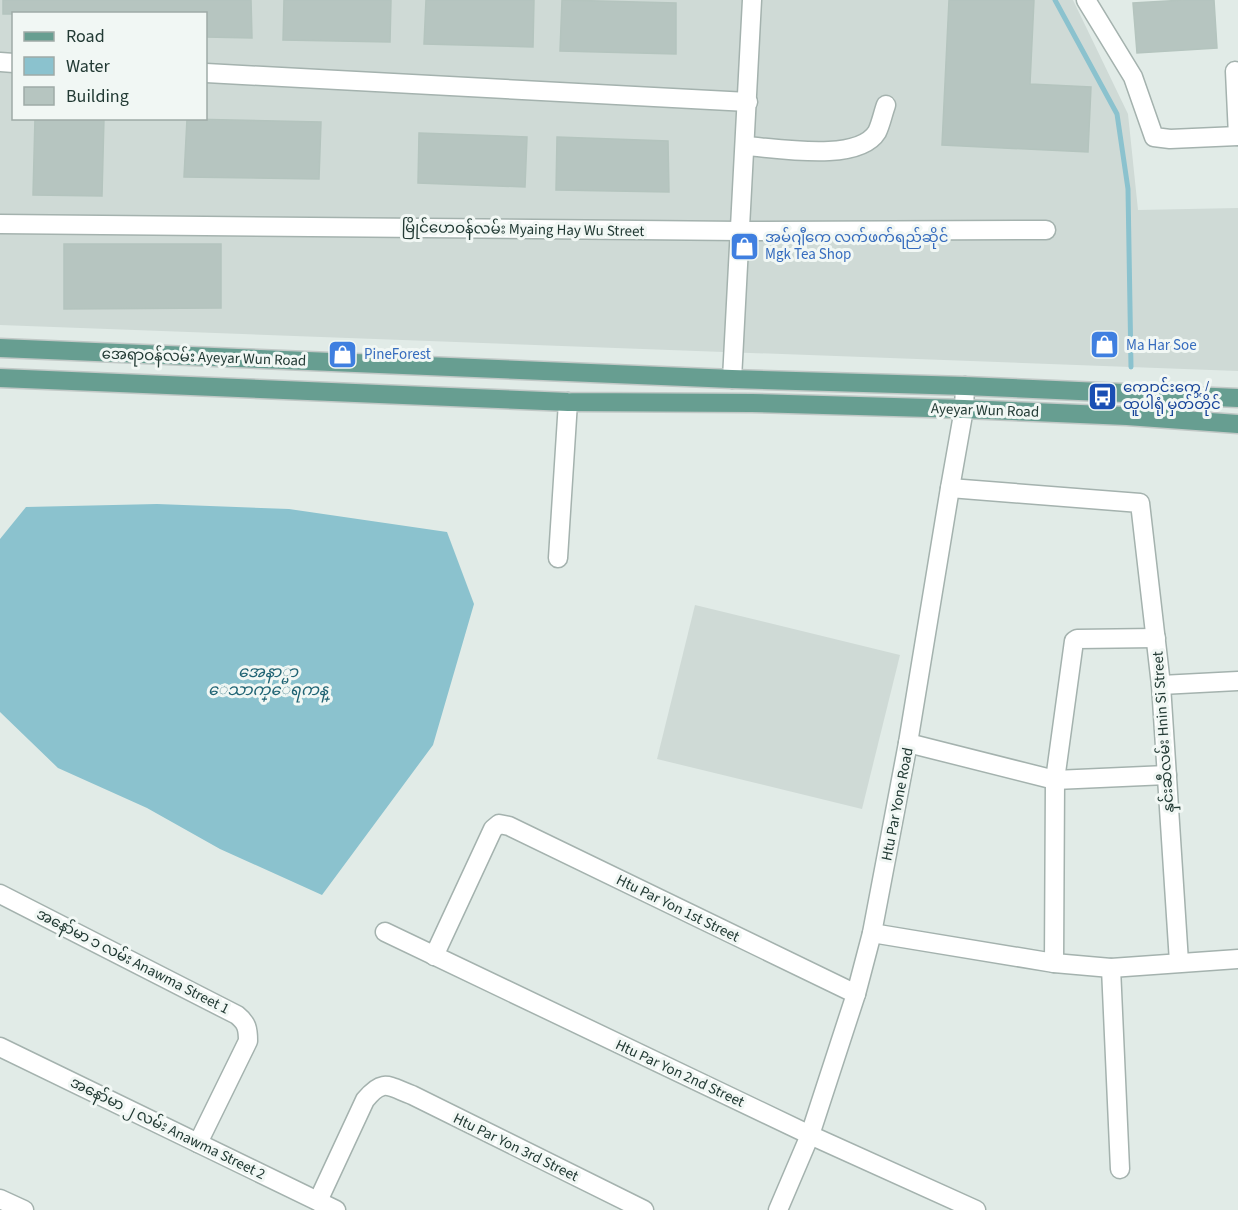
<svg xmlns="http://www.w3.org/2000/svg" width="1238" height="1210" font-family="'Source Sans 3','Noto Sans Myanmar',sans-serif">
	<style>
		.built { fill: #cfdad6; fill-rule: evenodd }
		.water { fill: #8bc2ce }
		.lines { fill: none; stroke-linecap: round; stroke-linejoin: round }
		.stream { stroke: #8bc2ce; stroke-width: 5 }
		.building { fill: #b6c5c0; stroke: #b4c4be; stroke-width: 1.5 }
		.minor-casing { stroke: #a4b2ae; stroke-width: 21 }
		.major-casing { stroke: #c1c8c6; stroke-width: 21 }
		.minor { stroke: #fff; stroke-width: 18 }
		.major { stroke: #679e91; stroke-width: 18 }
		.labels { text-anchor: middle; stroke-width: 6; stroke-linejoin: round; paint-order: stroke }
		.street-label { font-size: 15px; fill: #223a34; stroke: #f1f7f4 }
		.shop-label { font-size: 15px; fill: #366cbe; stroke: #f1f7f4; text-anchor: start }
		.transit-label { font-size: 15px; fill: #164399; stroke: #f1f7f4; text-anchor: start }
		.water-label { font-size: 16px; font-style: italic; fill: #1f6373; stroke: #f1f7f4 }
	</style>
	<rect width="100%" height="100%" fill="#e1ebe7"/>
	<!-- built -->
	<g class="built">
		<path d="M 0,0 L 1073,0 L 1128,114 L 1138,210 L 1238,208 L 1238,371 L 0,325 ZM 14,14 L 206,14 L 206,118 L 14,118 Z"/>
		<path d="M 695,605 L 900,655 L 862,809 L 657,759 Z"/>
	</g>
	<!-- water -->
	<path class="water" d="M 157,504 L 289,509 L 447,532 L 474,604 L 433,745 L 322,895 L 220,849 L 147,808 L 58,768 L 0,712 L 0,539 L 26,507 Z"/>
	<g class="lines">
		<!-- stream -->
		<path class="stream" d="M 1055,0 L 1117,114 L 1128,189 L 1131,367"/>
	</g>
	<!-- building -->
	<g class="building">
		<path d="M 3,0 L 251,0 L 252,38 L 206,37 L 206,14 L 3,14 Z"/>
		<path d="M 284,0 L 391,0 L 390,42 L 283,40 Z"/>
		<path d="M 426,0 L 534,0 L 533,47 L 424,44 Z"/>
		<path d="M 562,0 L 676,3 L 676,54 L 560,51 Z"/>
		<path d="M 949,0 L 1034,0 L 1030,84 L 1091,87 L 1088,152 L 942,145 Z"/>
		<path d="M 1184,0 L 1214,0 L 1217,48 L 1137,53 L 1133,3 Z"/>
		<path d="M 35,118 L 104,118 L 102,196 L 33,195 Z"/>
		<path d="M 187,119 L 321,122 L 319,179 L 184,177 Z"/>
		<path d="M 419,133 L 527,137 L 525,187 L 418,183 Z"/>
		<path d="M 557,137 L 668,141 L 669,192 L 556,190 Z"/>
		<path d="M 64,244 L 221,244 L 221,308 L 64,309 Z"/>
	</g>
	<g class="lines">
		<defs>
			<g id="minor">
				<path d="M 1086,0 L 1133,77 L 1154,137 L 1170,139 L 1238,136"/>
				<path d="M 0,62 L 14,63"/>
				<path d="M 1235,71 L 1238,136"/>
				<path d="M 206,73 L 748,102"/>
				<path d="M 745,146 C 777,148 858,163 877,132 C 881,124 883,113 886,105"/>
				<path d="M 0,224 L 741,231 L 1046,230"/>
				<path d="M 732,379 L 752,0"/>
				<path d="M 950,488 L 1140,503 L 1161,685 L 1179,962"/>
				<path d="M 558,558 L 568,402"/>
				<path d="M 1161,685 L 1238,681"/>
				<path d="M 908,743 L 1055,780 L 1167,775"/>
				<path d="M 0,894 L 237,1015 C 247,1023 248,1029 248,1041 L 198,1143"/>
				<path d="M 385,932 L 810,1135 L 976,1210"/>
				<path d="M 872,933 L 1054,963 L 1111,968 L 1238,959"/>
				<path d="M 434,956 L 493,829 L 499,824 L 509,826 L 856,994"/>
				<path d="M 1054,963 L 1055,780 L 1074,641 L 1077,639 L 1156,638"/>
				<path d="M 1111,968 L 1120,1169"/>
				<path d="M 0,1047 L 336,1210"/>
				<path d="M 0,1199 L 24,1210"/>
				<path d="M 318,1201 L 365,1100 C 383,1078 388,1086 412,1095 L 644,1210"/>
				<path d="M 778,1210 L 810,1135 L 856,994 L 872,933 L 908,743 L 950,488 L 964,409 L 965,386"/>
			</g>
			<g id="major">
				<path d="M 0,348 L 732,379 L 965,386 L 1238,398"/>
				<path d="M 0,378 L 568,402 L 752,403 L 964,409 L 1127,416 L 1238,424"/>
			</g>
		</defs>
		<!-- minor casing -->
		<use href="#minor" class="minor-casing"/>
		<!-- major casing -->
		<use href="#major" class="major-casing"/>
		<!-- minor -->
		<use href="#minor" class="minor"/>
		<!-- major -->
		<use href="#major" class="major"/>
	</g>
	<!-- icons -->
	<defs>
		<symbol id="shop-square" viewBox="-11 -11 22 22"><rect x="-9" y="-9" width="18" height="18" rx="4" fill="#3f7fe0" stroke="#f1f7f4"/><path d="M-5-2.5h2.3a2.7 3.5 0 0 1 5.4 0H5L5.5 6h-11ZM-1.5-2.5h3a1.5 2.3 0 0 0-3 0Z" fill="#fff"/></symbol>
		<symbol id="bus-square" viewBox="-11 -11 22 22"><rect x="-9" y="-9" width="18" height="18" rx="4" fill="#1a4fb4" stroke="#f1f7f4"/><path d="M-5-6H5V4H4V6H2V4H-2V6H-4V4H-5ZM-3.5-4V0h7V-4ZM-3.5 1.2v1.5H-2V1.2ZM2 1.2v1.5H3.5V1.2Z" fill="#fff"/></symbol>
	</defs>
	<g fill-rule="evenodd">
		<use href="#shop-square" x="728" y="230" width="33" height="33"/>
		<use href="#shop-square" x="1088" y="328" width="33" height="33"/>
		<use href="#shop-square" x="326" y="338" width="33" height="33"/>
		<use href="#bus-square" x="1086" y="380" width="33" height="33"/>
	</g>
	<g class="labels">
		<!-- street labels -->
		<g class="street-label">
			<text transform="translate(523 229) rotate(1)" y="5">မြိုင်ဟေဝန်လမ်း Myaing Hay Wu Street</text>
			<text transform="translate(204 357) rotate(2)" y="5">အေရာဝန်လမ်း Ayeyar Wun Road</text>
			<text transform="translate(985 410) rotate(2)" y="5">Ayeyar Wun Road</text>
			<text transform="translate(1163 732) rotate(-94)" y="5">နှင်းဆီလမ်း Hnin Si Street</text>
			<text transform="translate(897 804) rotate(-79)" y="5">Htu Par Yone Road</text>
			<text transform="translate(678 908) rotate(26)" y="5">Htu Par Yon 1st Street</text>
			<text transform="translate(133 961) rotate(27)" y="5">အနော်မာ ၁ လမ်း Anawma Street 1</text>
			<text transform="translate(680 1073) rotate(25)" y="5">Htu Par Yon 2nd Street</text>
			<text transform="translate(168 1128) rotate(26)" y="5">အနော်မာ ၂ လမ်း Anawma Street 2</text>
			<text transform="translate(516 1147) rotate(26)" y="5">Htu Par Yon 3rd Street</text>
		</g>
		<!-- shop labels -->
		<g class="shop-label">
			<text x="765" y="242">အမ်ဂျီကေ လက်ဖက်ရည်ဆိုင်<tspan x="765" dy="17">Mgk Tea Shop</tspan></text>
			<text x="1126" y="350">Ma Har Soe</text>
			<text x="364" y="359">PineForest</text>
		</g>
		<!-- transit labels -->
		<g class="transit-label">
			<text x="1123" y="392">ကျောင်းကွေ့ /<tspan x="1123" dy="17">ထူပါရုံ မှတ်တိုင်</tspan></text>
		</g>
		<!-- water labels -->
		<g class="water-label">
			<text x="268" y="677">အေနာ္မာ<tspan x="268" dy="18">ေသာက္ေရကန္</tspan></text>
		</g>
	</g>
	<!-- legend -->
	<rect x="12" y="12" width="195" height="108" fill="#f1f7f4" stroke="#9eaba7" stroke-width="1.5"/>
	<rect x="24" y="32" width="30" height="9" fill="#679e91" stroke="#9eaba7" stroke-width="1.5"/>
	<text x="66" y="42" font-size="18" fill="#223a34">Road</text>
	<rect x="24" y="57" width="30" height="18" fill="#8bc2ce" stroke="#9eaba7" stroke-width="1.5"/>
	<text x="66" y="72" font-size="18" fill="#223a34">Water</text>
	<rect x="24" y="87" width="30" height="18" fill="#b6c5c0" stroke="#9eaba7" stroke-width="1.5"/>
	<text x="66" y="102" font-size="18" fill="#223a34">Building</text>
</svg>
